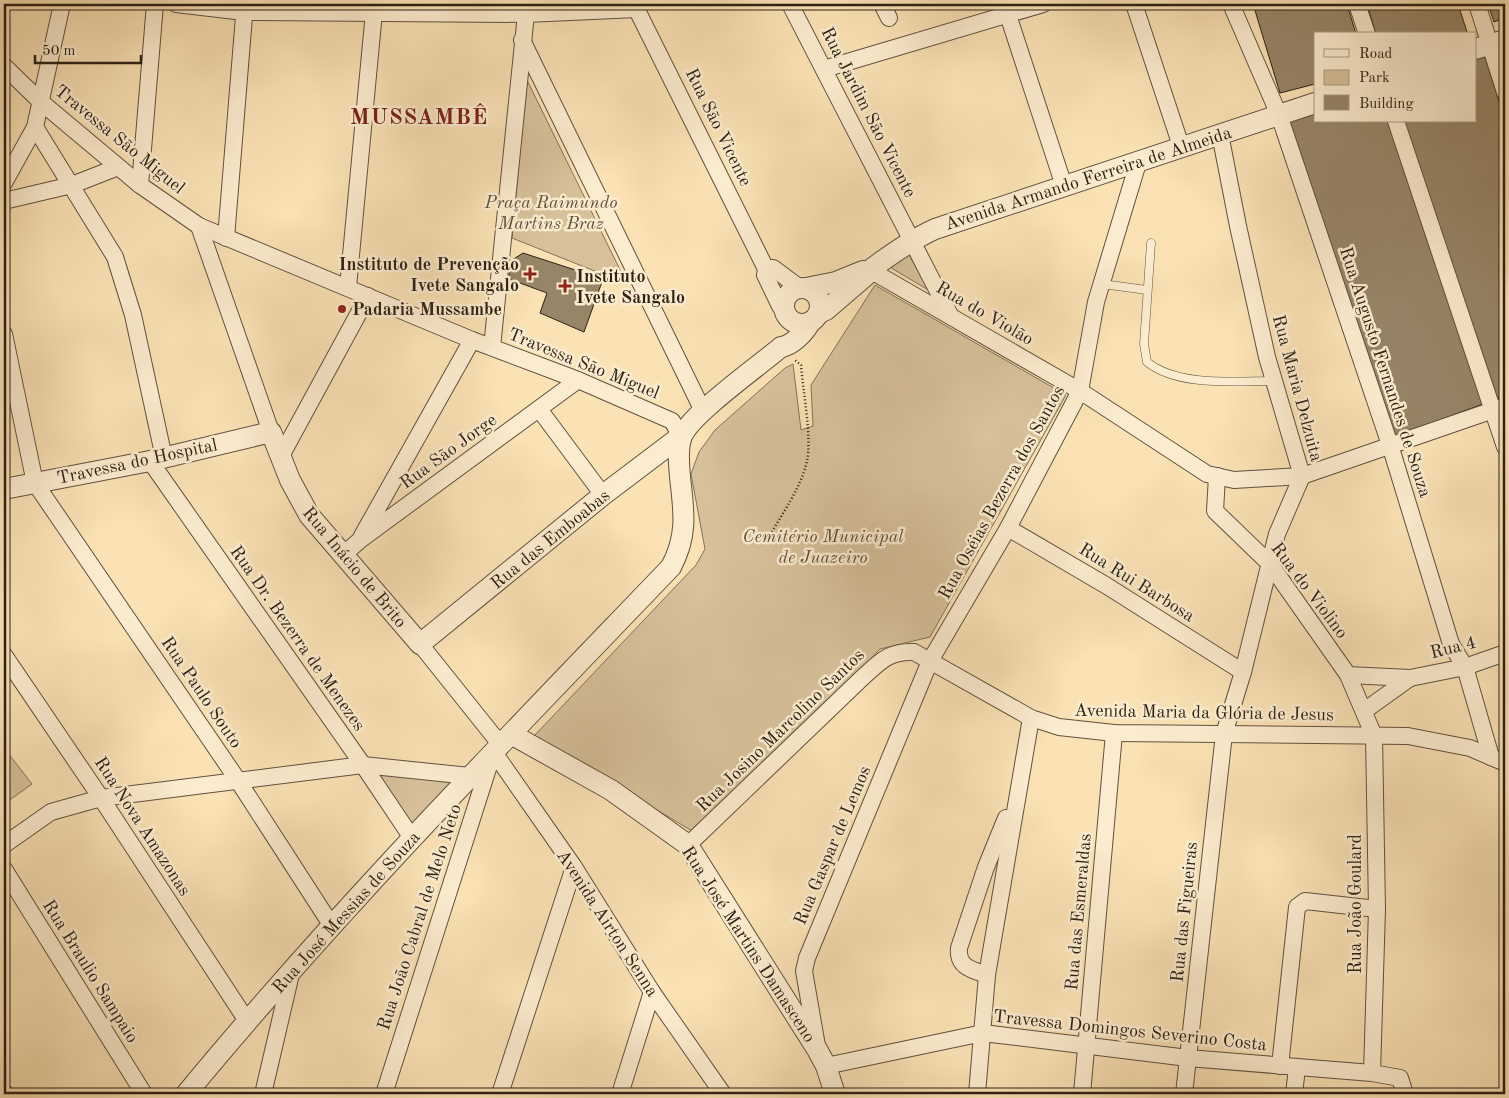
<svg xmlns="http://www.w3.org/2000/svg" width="1509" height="1098" font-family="'Old Standard TT',serif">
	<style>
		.green { fill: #d7c19a; stroke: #827158 }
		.building { fill: #978568; stroke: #2c2115 }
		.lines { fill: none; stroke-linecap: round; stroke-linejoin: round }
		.service-casing { stroke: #60513d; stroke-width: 9 }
		.minor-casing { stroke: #60513d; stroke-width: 18 }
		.tertiary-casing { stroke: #60513d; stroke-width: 22 }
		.path { stroke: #2c2115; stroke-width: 2.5; stroke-dasharray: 1 2.5; stroke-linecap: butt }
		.service { stroke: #fceccf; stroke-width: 8 }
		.minor { stroke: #fceccf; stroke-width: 16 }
		.tertiary { stroke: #fceccf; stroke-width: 20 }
		.poi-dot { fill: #8f2418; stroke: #fceccf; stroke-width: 2 }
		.labels { text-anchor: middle; stroke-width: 5; stroke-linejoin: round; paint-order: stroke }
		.street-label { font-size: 18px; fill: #2c2115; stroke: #fceccf }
		.park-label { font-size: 18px; font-style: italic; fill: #5f513d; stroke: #fceccf }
		.poi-label { font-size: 18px; font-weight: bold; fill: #2c2115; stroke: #fceccf; text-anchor: start }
		.district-label { font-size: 22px; font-weight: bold; letter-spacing: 1px; fill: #7a1f14; stroke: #fceccf }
	</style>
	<rect width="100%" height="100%" fill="#fae2b5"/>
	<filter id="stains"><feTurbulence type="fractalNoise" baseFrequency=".004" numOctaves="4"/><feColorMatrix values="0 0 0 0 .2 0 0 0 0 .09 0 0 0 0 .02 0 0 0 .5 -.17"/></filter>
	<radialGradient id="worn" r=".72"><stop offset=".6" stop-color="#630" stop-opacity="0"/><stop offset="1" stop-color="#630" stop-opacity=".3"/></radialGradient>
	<!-- green -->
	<g class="green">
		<path d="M 526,78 L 627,284 L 512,238 Z"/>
		<path d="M 906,250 L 930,291 L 888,266 Z"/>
		<path d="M 875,285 L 1066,395 L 930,637 L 880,649 L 702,837 L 534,736 L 696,565 L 705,549 L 691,474 L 699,452 L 715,430 L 785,368 L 793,364 L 801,430 L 813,426 L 811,385 Z"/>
		<path d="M 4,748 L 32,784 L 4,804 Z"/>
		<path d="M 363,765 L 470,776 L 412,838 Z"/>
	</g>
	<!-- building -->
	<g class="building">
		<path d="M 1253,4 L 1347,4 L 1356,34 L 1315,34 L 1315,84 L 1280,93 Z"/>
		<path d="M 1367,4 L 1458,4 L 1467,32 L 1461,34 L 1376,34 Z"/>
		<path d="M 1488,4 L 1505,4 L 1505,18 L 1494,22 Z"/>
		<path d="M 1484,54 L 1505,120 L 1505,396 L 1493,400 L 1397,121 L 1475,121 L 1475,57 Z"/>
		<path d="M 1315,112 L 1315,121 L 1388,121 L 1483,404 L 1394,437 L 1289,121 Z"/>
		<path d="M 523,253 L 603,279 L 584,332 L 540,313 L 547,293 L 509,279 L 509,262 Z"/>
	</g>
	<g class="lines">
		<defs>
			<g id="service">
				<path d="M 1151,243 L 1144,344 L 1147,362 C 1178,387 1236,381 1274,381"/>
				<path d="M 1102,284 L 1147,290"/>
			</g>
			<g id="minor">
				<path d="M 176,4 L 244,12 L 526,14 L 637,9"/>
				<path d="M 634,4 L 766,269 L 765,275 L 780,306 L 785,311"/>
				<path d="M 790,4 L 950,315"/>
				<path d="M 882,4 L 889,18"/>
				<path d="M 1134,4 L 1181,146"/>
				<path d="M 1231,4 L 1279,115 L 1390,445 L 1451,644 L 1465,667 L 1491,757"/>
				<path d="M 1357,4 L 1367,34"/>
				<path d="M 1477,4 L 1505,92"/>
				<path d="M 1008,15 L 1064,186"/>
				<path d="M 522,40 L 703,411"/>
				<path d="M 4,66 L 41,102 L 140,185 L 199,226 L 472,340 L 578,380 L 672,421 L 681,436"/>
				<path d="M 824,69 L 1043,4"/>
				<path d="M 1396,121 L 1505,447"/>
				<path d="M 35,127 L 115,257 L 133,315 L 164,458"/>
				<path d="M 4,183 L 35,127 L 62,4"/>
				<path d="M 140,185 L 155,4"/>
				<path d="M 4,201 L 72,185 L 118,167"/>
				<path d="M 199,226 L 271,432"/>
				<path d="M 226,238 L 245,4"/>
				<path d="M 766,269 L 773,268 L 800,288"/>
				<path d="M 870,270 L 1080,391 L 1207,474 L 1234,480 L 1302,476 L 1505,406"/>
				<path d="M 348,287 L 374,12"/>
				<path d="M 4,334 L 35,483 L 237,779 L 332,926"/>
				<path d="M 492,347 L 526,14"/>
				<path d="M 539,409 L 603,495"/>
				<path d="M 280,458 L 368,296"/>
				<path d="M 150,461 L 363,765 L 412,838"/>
				<path d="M 1217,476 L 1215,511 L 1270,564 L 1348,675 L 1374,736 L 1377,909 L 1372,1073"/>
				<path d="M 1008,528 L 1107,586 L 1243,672"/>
				<path d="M 362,536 L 472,340"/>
				<path d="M 342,556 L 360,540 L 578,380"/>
				<path d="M 420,644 L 500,744"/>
				<path d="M 4,655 L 101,798 L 247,1021"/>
				<path d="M 1348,675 L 1410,678 L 1465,667 L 1505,653"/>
				<path d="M 1364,711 L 1410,678"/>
				<path d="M 493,751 L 574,867 L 652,992 L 723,1094"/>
				<path d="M 4,845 L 51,812 L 101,798 L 363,765 L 470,776"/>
				<path d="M 688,845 L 862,678 C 880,662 888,651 914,652 L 1031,718 L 1059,727 L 1114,733 L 1408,736 L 1470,748 L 1505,763"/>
				<path d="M 4,869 L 144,1094"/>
				<path d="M 987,975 C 972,970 957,967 959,948 L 986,867 L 1006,818"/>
				<path d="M 817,1046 L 804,971 L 807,958 L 930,661 L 1008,528 L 1080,391 L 1096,302 L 1138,163"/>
				<path d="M 826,1066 L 983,1033 L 1188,1058 L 1372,1073 L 1400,1078 L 1405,1094"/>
				<path d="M 1280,1066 L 1297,907 L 1305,901 L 1377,909"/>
				<path d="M 4,1092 L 5,1094"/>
				<path d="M 263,1094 L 291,974"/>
				<path d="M 384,1094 L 493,753"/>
				<path d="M 500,1094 L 574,867"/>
				<path d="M 620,1094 L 652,992"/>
				<path d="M 977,1094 L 987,975 L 1031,718"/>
				<path d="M 1082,1094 L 1114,733"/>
				<path d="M 1184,1094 L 1224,734 L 1243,672 L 1277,534 L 1302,476 L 1267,357 L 1238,226 L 1220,134"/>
				<path d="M 1294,1094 L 1297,1068"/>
			</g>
			<g id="tertiary">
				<path d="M 1475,49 L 1505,40"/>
				<path d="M 806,288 L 836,282 L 863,271"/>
				<circle cx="802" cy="306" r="18"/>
				<path d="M 819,313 L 826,310 L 869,273 L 870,270 C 891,254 911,240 935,229 L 1315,103"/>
				<path d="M 4,489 L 150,461 L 271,432 L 290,480 L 309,515 L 420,644 L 603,495 L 681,436"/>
				<path d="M 511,734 L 611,790 L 688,845 L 818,1051 L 826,1066 L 835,1094"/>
				<path d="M 186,1094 C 338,910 506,739 671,567 C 688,535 684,512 680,477 C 679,464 677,448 682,436 C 691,414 760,365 781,347 C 792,346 806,331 810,322"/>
			</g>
		</defs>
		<!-- service casing -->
		<use href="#service" class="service-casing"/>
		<!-- minor casing -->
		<use href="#minor" class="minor-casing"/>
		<!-- tertiary casing -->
		<use href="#tertiary" class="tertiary-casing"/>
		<!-- path -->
		<path class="path" d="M 767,541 C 780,516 801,489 807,461 C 812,437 803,392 801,365 L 795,360"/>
		<!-- service -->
		<use href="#service" class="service"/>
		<!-- minor -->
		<use href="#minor" class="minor"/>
		<!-- tertiary -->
		<use href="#tertiary" class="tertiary"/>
	</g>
	<!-- markers -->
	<g class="poi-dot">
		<path d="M527.5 266.5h5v5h5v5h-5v5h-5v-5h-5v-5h5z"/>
		<path d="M562.5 278.5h5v5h5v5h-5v5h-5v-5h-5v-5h5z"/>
		<circle cx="342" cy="309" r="5"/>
	</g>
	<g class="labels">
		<!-- street labels -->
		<g class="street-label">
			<text transform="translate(869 112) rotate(63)" y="6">Rua Jardim São Vicente</text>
			<text transform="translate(719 127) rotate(64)" y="6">Rua São Vicente</text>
			<text transform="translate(120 139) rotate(39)" y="6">Travessa São Miguel</text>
			<text transform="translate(1088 178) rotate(-18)" y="6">Avenida Armando Ferreira de Almeida</text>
			<text transform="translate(985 313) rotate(30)" y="6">Rua do Violão</text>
			<text transform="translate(584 363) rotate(22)" y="6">Travessa São Miguel</text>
			<text transform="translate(1386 372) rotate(72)" y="6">Rua Augusto Fernandes de Souza</text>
			<text transform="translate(1298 388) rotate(75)" y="6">Rua Maria Delzuita</text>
			<text transform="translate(448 451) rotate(-36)" y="6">Rua São Jorge</text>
			<text transform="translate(137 461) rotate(-12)" y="6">Travessa do Hospital</text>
			<text transform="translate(1001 492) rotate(-61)" y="6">Rua Oséias Bezerra dos Santos</text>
			<text transform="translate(550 539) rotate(-39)" y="6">Rua das Emboabas</text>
			<text transform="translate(355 567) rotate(50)" y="6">Rua Inácio de Brito</text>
			<text transform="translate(1137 582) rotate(32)" y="6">Rua Rui Barbosa</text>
			<text transform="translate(1310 590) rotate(53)" y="6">Rua do Violino</text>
			<text transform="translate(298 638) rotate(55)" y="6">Rua Dr. Bezerra de Menezes</text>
			<text transform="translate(1453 647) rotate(-14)" y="6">Rua 4</text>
			<text transform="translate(202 692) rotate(56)" y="6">Rua Paulo Souto</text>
			<text transform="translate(1204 712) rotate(1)" y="6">Avenida Maria da Glória de Jesus</text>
			<text transform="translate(780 730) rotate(-44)" y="6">Rua Josino Marcolino Santos</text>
			<text transform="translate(143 826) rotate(57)" y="6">Rua Nova Amazonas</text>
			<text transform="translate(832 845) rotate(-67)" y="6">Rua Gaspar de Lemos</text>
			<text transform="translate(1355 904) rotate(-90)" y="6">Rua João Goulard</text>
			<text transform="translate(346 912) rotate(-48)" y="6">Rua José Messias de Souza</text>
			<text transform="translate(1078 912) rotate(-85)" y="6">Rua das Esmeraldas</text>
			<text transform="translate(1184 912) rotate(-84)" y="6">Rua das Figueiras</text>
			<text transform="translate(419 917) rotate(-72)" y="6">Rua João Cabral de Melo Neto</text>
			<text transform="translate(608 923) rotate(57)" y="6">Avenida Airton Senna</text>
			<text transform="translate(749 944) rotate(57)" y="6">Rua José Martins Damasceno</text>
			<text transform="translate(91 971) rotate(58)" y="6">Rua Braulio Sampaio</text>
			<text transform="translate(1130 1030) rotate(6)" y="6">Travessa Domingos Severino Costa</text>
		</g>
		<!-- park labels -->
		<g class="park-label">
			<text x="551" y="208">Praça Raimundo<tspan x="551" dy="21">Martins Braz</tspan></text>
			<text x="823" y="542">Cemitério Municipal<tspan x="823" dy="21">de Juazeiro</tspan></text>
		</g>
		<!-- poi labels -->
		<g class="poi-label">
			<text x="519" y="270" text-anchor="end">Instituto de Prevenção<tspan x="519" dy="21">Ivete Sangalo</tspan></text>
			<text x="576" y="282">Instituto<tspan x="576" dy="21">Ivete Sangalo</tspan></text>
			<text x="352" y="315">Padaria Mussambe</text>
		</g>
		<!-- district labels -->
		<g class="district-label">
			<text x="419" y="124">MUSSAMBÊ</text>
		</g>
	</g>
	<!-- margin -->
	<rect width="1509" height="1098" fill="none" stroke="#fae2b5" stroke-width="20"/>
	<rect x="5" y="5" width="1499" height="1088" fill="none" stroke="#2c2115" stroke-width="2.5"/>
	<rect x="10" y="10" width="1489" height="1078" fill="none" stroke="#2c2115"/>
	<!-- legend -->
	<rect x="1314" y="32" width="162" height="90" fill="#fceccf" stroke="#a99b85"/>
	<rect x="1324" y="49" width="25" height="8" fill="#fceccf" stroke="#a99b85"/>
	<text x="1359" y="58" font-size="15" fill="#2c2115">Road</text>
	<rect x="1324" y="70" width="25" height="15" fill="#d7c19a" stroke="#a99b85"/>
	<text x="1359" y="82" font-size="15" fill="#2c2115">Park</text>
	<rect x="1324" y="95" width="25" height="15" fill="#978568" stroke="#a99b85"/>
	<text x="1359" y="108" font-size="15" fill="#2c2115">Building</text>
	<!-- scale -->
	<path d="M35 55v8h106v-8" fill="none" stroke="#2c2115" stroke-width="2.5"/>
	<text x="42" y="55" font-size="15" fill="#2c2115" stroke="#fceccf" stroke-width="4" paint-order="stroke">50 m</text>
	<rect width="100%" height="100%" filter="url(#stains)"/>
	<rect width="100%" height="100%" fill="url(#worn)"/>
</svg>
